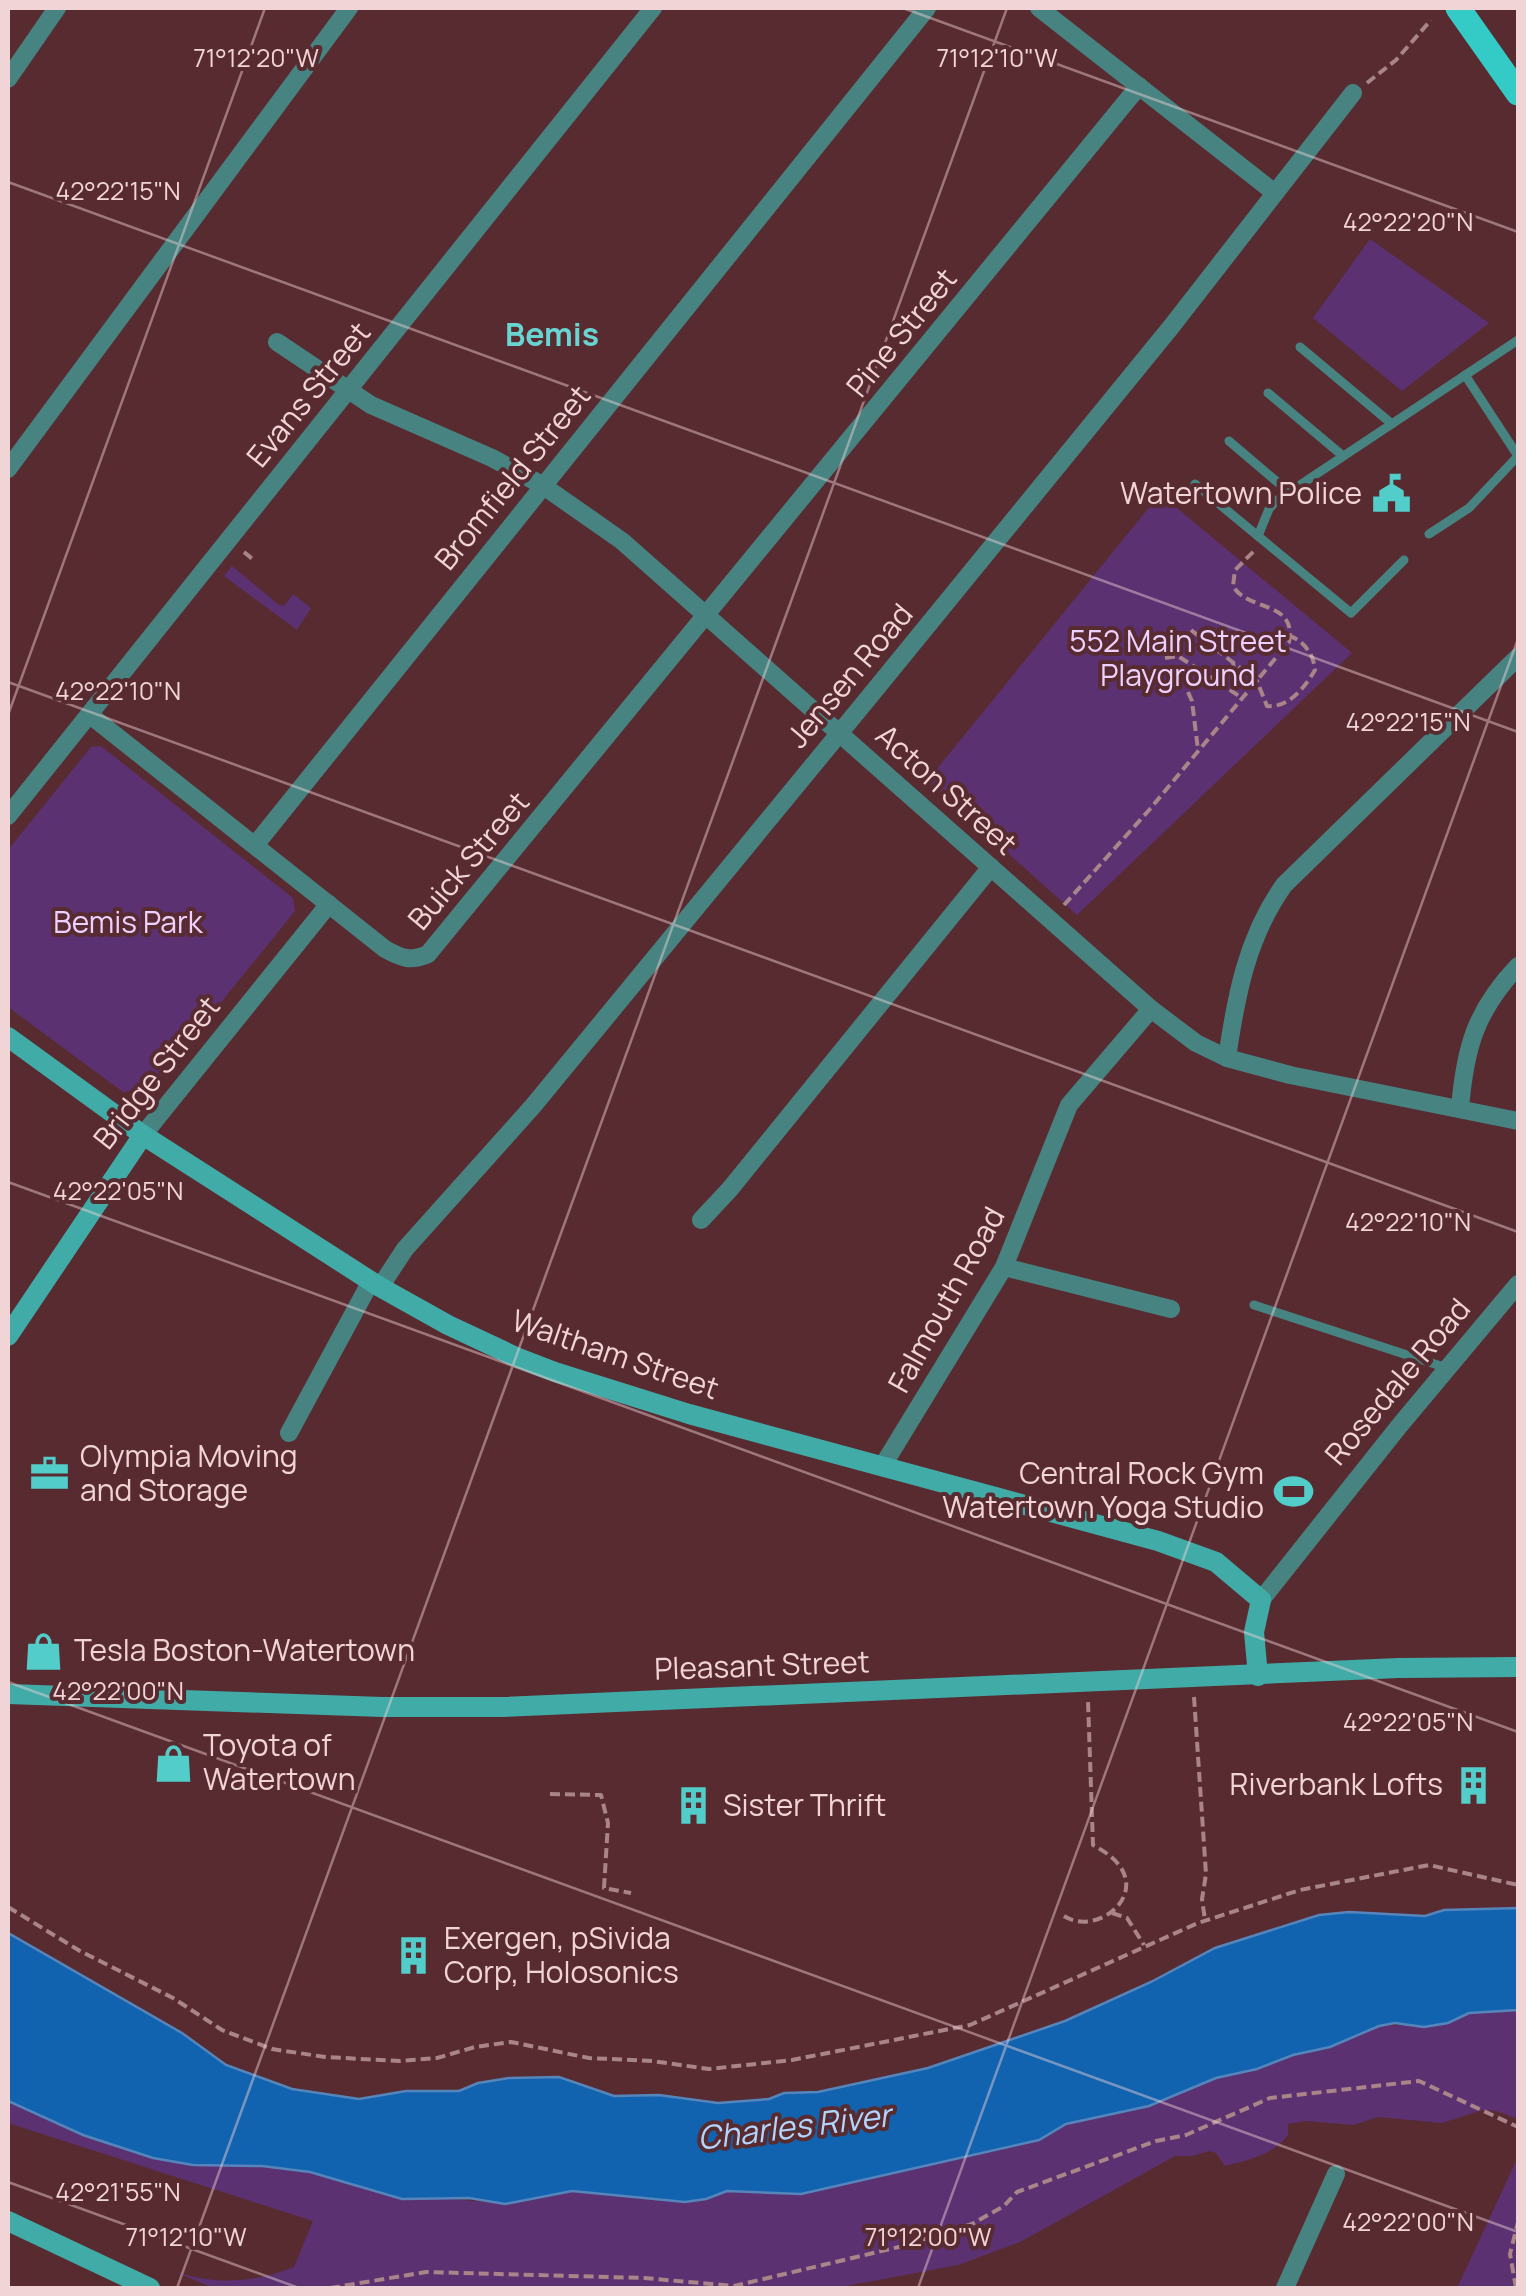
<svg xmlns="http://www.w3.org/2000/svg" width="1526" height="2296" font-family="Manrope,sans-serif">
	<style>
		.green { fill: #5b3171 }
		.water { fill: #1263af; stroke: #5585bb; stroke-width: 2.5 }
		.lines { fill: none; stroke-linecap: round; stroke-linejoin: round }
		.path { stroke: #a98488; stroke-width: 4; stroke-dasharray: 10 5; stroke-linecap: butt }
		.lane { stroke: #468381; stroke-width: 9 }
		.street { stroke: #468381; stroke-width: 18 }
		.secondary { stroke: #41aba8; stroke-width: 20 }
		.primary { stroke: #34cac6; stroke-width: 25 }
		.ticks { fill: none; stroke: #f1d4d6; stroke-width: 2.5; stroke-opacity: 0.45 }
		.labels { text-anchor: middle; stroke-width: 8; stroke-linejoin: round; paint-order: stroke }
		.street-label { font-size: 30px; fill: #f1d4d6; stroke: #582b31 }
		.poi-label { font-size: 30px; fill: #f1d4d6; stroke: #582b31; text-anchor: start }
		.park-label { font-size: 30px; fill: #edd0fe; stroke: #582b31 }
		.neighbourhood-label { font-size: 32px; font-weight: bold; fill: #69d5d2; stroke: #582b31 }
		.water-label { font-size: 32px; font-style: italic; fill: #b2d5fe; stroke: #582b31 }
		.ticks-label { font-size: 25px; text-anchor: middle; fill: #f1d4d6; stroke: #582b31; stroke-width: 8; stroke-linejoin: round; paint-order: stroke }
	</style>
	<rect width="100%" height="100%" fill="#582b31"/>
	<!-- green -->
	<g class="green">
		<path d="M 1370,239 L 1489,323 L 1402,391 L 1313,318 Z"/>
		<path d="M 1160,494 L 1352,653 L 1077,915 L 927,781 Z"/>
		<path d="M 232,566 L 279,605 L 284,606 L 293,594 L 311,608 L 297,630 L 224,576 Z"/>
		<path d="M 101,746 L 293,898 L 295,911 L 151,1089 L 123,1092 L 8,1007 L 8,850 L 91,747 Z"/>
		<path d="M 1487,2010 L 1518,2010 L 1518,2119 L 1496,2111 L 1482,2110 L 1442,2123 L 1378,2117 L 1354,2125 L 1306,2121 L 1288,2124 L 1288,2135 C 1273,2155 1249,2160 1225,2166 L 1216,2153 L 1209,2151 L 1193,2156 L 1175,2156 L 1020,2242 L 958,2265 L 836,2288 L 213,2288 L 176,2272 C 217,2285 254,2283 294,2267 L 313,2221 L 8,2123 L 8,2101 L 83,2135 L 153,2158 L 219,2166 L 262,2166 L 310,2172 L 360,2184 L 381,2193 L 486,2202 L 572,2191 L 685,2202 L 706,2199 L 727,2191 L 801,2194 L 1039,2140 L 1066,2124 L 1149,2106 L 1216,2078 L 1257,2069 L 1293,2055 L 1330,2047 L 1379,2026 L 1448,2023 L 1469,2013 Z"/>
		<path d="M 1518,2157 L 1518,2288 L 1457,2288 Z"/>
	</g>
	<!-- water -->
	<path class="water" d="M 1518,1908 L 1518,2010 L 1469,2013 L 1448,2023 L 1424,2027 L 1395,2023 L 1379,2026 L 1330,2047 L 1293,2055 L 1257,2069 L 1216,2078 L 1149,2106 L 1066,2124 L 1039,2140 L 801,2194 L 727,2191 L 706,2199 L 685,2202 L 572,2191 L 505,2204 L 469,2198 L 402,2199 L 310,2172 L 262,2166 L 193,2165 L 153,2158 L 83,2135 L 8,2101 L 8,1933 L 182,2033 L 226,2065 L 292,2089 L 359,2099 L 406,2091 L 459,2091 L 478,2083 L 509,2078 L 559,2077 L 614,2096 L 659,2095 L 718,2103 L 769,2099 L 784,2093 L 818,2092 L 928,2068 L 1065,2021 L 1151,1982 L 1215,1948 L 1319,1915 L 1349,1912 L 1425,1916 L 1444,1910 Z"/>
	<g class="lines">
		<!-- path -->
		<g class="path">
			<path d="M 1367,83 L 1396,60 L 1431,20"/>
			<path d="M 244,552 L 255,561"/>
			<path d="M 1191,630 L 1257,681 L 1267,706 C 1289,708 1305,687 1315,670 C 1314,655 1304,641 1290,636"/>
			<path d="M 1165,658 L 1178,656 L 1242,698"/>
			<path d="M 1233,662 L 1237,692"/>
			<path d="M 1188,692 L 1192,701 L 1198,750"/>
			<path d="M 1064,905 L 1150,809 L 1289,642 C 1297,600 1248,612 1233,586 L 1235,570 L 1255,550"/>
			<path d="M 1194,1697 L 1206,1874 L 1202,1899 L 1205,1920"/>
			<path d="M 550,1794 L 601,1795 L 608,1823 L 604,1888 L 631,1893"/>
			<path d="M 8,1907 L 80,1951 L 173,1998 L 222,2030 L 272,2049 L 325,2057 L 400,2061 L 437,2058 L 475,2047 L 511,2042 L 589,2058 L 652,2061 L 709,2069 L 792,2060 L 970,2025 L 1198,1923 L 1300,1890 L 1429,1865 L 1518,1885"/>
			<path d="M 1112,1913 L 1127,1918 L 1144,1945"/>
			<path d="M 1064,1916 C 1095,1936 1145,1899 1119,1865 C 1112,1856 1102,1850 1093,1845 L 1088,1701"/>
			<path d="M 330,2288 L 426,2272 L 644,2278 L 734,2286 L 903,2246 L 972,2224 L 1004,2206 L 1017,2192 L 1156,2141 L 1186,2135 L 1270,2098 L 1419,2081 L 1518,2127"/>
			<path d="M 1516,2288 L 1510,2254 L 1518,2222"/>
		</g>
		<!-- lane -->
		<g class="lane">
			<path d="M 1300,347 L 1392,424"/>
			<path d="M 1268,393 L 1343,456"/>
			<path d="M 1229,441 L 1289,492"/>
			<path d="M 1195,484 L 1351,613 L 1404,560"/>
			<path d="M 1429,534 L 1469,508 L 1518,456 L 1465,375"/>
			<path d="M 1258,536 L 1269,509 L 1276,501 L 1518,340"/>
			<path d="M 1254,1305 L 1447,1368"/>
		</g>
		<!-- street -->
		<g class="street">
			<path d="M 1039,8 L 1275,193"/>
			<path d="M 8,79 L 57,8"/>
			<path d="M 277,342 L 371,405 L 492,458 L 542,485 L 622,541 L 1151,1009 L 1196,1043 L 1227,1058 L 1290,1075 L 1518,1121"/>
			<path d="M 8,469 L 349,8"/>
			<path d="M 90,715 L 385,949 C 401,958 411,962 428,954 L 1139,86"/>
			<path d="M 8,816 L 653,8"/>
			<path d="M 256,844 L 927,8"/>
			<path d="M 1227,1058 C 1236,996 1247,937 1284,885 L 1518,657"/>
			<path d="M 1460,1108 C 1465,1049 1475,1011 1518,966"/>
			<path d="M 143,1135 L 329,904"/>
			<path d="M 701,1220 L 730,1189 L 991,867"/>
			<path d="M 1004,1267 L 1171,1309"/>
			<path d="M 380,1287 L 405,1249 L 533,1106 L 870,696 L 1171,327 L 1353,93"/>
			<path d="M 289,1433 L 371,1281"/>
			<path d="M 882,1467 L 1004,1267 L 1069,1105 L 1151,1009"/>
			<path d="M 1261,1600 L 1400,1425 L 1518,1284"/>
			<path d="M 1285,2288 L 1336,2174"/>
		</g>
		<!-- secondary -->
		<g class="secondary">
			<path d="M 8,1037 L 143,1135 L 380,1287 L 448,1325 L 516,1357 L 555,1372 L 689,1414 L 1158,1541 L 1216,1562 L 1261,1600 L 1254,1632 L 1258,1676"/>
			<path d="M 8,1336 L 143,1135"/>
			<path d="M 8,1694 L 382,1707 L 502,1707 L 1399,1668 L 1518,1667"/>
			<path d="M 8,2221 L 150,2288"/>
		</g>
		<!-- primary -->
		<path class="primary" d="M 1458,8 L 1518,93"/>
	</g>
	<!-- ticks -->
	<path class="ticks" d="M 903,8 L 1518,232M 8,182 L 1518,732M 8,682 L 1518,1232M 8,715 L 265,8M 8,1182 L 1518,1732M 8,1682 L 1518,2232M 8,2182 L 299,2288M 177,2288 L 1007,8M 918,2288 L 1518,639"/>
	<!-- icons -->
	<defs>
		<symbol id="civic-bare" viewBox="-9 -9 18 18"><path d="M-.6-6.5H3V-4.5H.6V-3L4-1V1h2V6H-6V1h2V-1L-.6-3ZM-1.2 2.5V6h2.4V2.5Z" fill="#53cdca" stroke="#582b31" stroke-width="2.5" paint-order="stroke"/></symbol>
		<symbol id="office-bare" viewBox="-9 -9 18 18"><path d="M-6-3h4V-5.5h4V-3h4V5H-6ZM-1-4.5V-3h2v-1.5ZM-6 0V1H6V0Z" fill="#53cdca" stroke="#582b31" stroke-width="2.5" paint-order="stroke"/></symbol>
		<symbol id="stadium-bare" viewBox="-9 -9 18 18"><path d="M0-5a6.5 5 0 1 0 0 10a6.5 5 0 1 0 0-10ZM-3.5-1.8h7v3.6h-7Z" fill="#53cdca" stroke="#582b31" stroke-width="2.5" paint-order="stroke"/></symbol>
		<symbol id="shop-bare" viewBox="-9 -9 18 18"><path d="M-5-2.5h2.3a2.7 3.5 0 0 1 5.4 0H5L5.5 6h-11ZM-1.5-2.5h3a1.5 2.3 0 0 0-3 0Z" fill="#53cdca" stroke="#582b31" stroke-width="2.5" paint-order="stroke"/></symbol>
		<symbol id="building-bare" viewBox="-9 -9 18 18"><path d="M-4-6H4V6H1V3H-1V6H-4ZM-2.5-4.3h1.7v1.8h-1.7ZM.8-4.3h1.7v1.8H.8ZM-2.5-1h1.7V.8h-1.7ZM.8-1h1.7V.8H.8Z" fill="#53cdca" stroke="#582b31" stroke-width="2.5" paint-order="stroke"/></symbol>
	</defs>
	<g fill-rule="evenodd">
		<use href="#civic-bare" x="1364" y="466" width="55" height="55"/>
		<use href="#office-bare" x="22" y="1446" width="55" height="55"/>
		<use href="#stadium-bare" x="1266" y="1464" width="55" height="55"/>
		<use href="#shop-bare" x="16" y="1624" width="55" height="55"/>
		<use href="#shop-bare" x="146" y="1736" width="55" height="55"/>
		<use href="#building-bare" x="1446" y="1758" width="55" height="55"/>
		<use href="#building-bare" x="666" y="1778" width="55" height="55"/>
		<use href="#building-bare" x="386" y="1928" width="55" height="55"/>
	</g>
	<g class="labels">
		<!-- street labels -->
		<g class="street-label">
			<text transform="translate(902 333) rotate(-51)" y="10">Pine Street</text>
			<text transform="translate(309 395) rotate(-51)" y="10">Evans Street</text>
			<text transform="translate(513 478) rotate(-51)" y="10">Bromfield Street</text>
			<text transform="translate(850 676) rotate(-50)" y="10">Jensen Road</text>
			<text transform="translate(946 790) rotate(42)" y="10">Acton Street</text>
			<text transform="translate(469 861) rotate(-50)" y="10">Buick Street</text>
			<text transform="translate(157 1073) rotate(-52)" y="10">Bridge Street</text>
			<text transform="translate(947 1300) rotate(-61)" y="10">Falmouth Road</text>
			<text transform="translate(615 1355) rotate(19)" y="10">Waltham Street</text>
			<text transform="translate(1398 1382) rotate(-50)" y="10">Rosedale Road</text>
			<text transform="translate(762 1666) rotate(-2)" y="10">Pleasant Street</text>
		</g>
		<!-- poi labels -->
		<g class="poi-label">
			<text x="1362" y="504" text-anchor="end">Watertown Police</text>
			<text x="80" y="1467">Olympia Moving<tspan x="80" dy="34">and Storage</tspan></text>
			<text x="1264" y="1484" text-anchor="end">Central Rock Gym<tspan x="1264" dy="34">Watertown Yoga Studio</tspan></text>
			<text x="74" y="1661">Tesla Boston-Watertown</text>
			<text x="203" y="1756">Toyota of<tspan x="203" dy="34">Watertown</tspan></text>
			<text x="1443" y="1795" text-anchor="end">Riverbank Lofts</text>
			<text x="723" y="1816">Sister Thrift</text>
			<text x="444" y="1949">Exergen, pSivida<tspan x="444" dy="34">Corp, Holosonics</tspan></text>
		</g>
		<!-- park labels -->
		<g class="park-label">
			<text x="1178" y="652">552 Main Street<tspan x="1178" dy="34">Playground</tspan></text>
			<text x="128" y="933">Bemis Park</text>
		</g>
		<!-- neighbourhood labels -->
		<g class="neighbourhood-label">
			<text x="552" y="346">Bemis</text>
		</g>
		<!-- water labels -->
		<g class="water-label">
			<text transform="translate(794 2127) rotate(-7)" y="11">Charles River</text>
		</g>
	</g>
	<g class="ticks-label">
		<text x="256" y="67">71°12'20"W</text>
		<text x="997" y="67">71°12'10"W</text>
		<text x="118" y="200">42°22'15"N</text>
		<text x="1408" y="231">42°22'20"N</text>
		<text x="118" y="700">42°22'10"N</text>
		<text x="1408" y="731">42°22'15"N</text>
		<text x="118" y="1200">42°22'05"N</text>
		<text x="1408" y="1231">42°22'10"N</text>
		<text x="118" y="1700">42°22'00"N</text>
		<text x="1408" y="1731">42°22'05"N</text>
		<text x="118" y="2201">42°21'55"N</text>
		<text x="1408" y="2231">42°22'00"N</text>
		<text x="186" y="2246">71°12'10"W</text>
		<text x="928" y="2246">71°12'00"W</text>
	</g>
	<!-- border -->
	<rect width="1526" height="2296" fill="none" stroke="#f1d4d6" stroke-width="20"/>
</svg>
